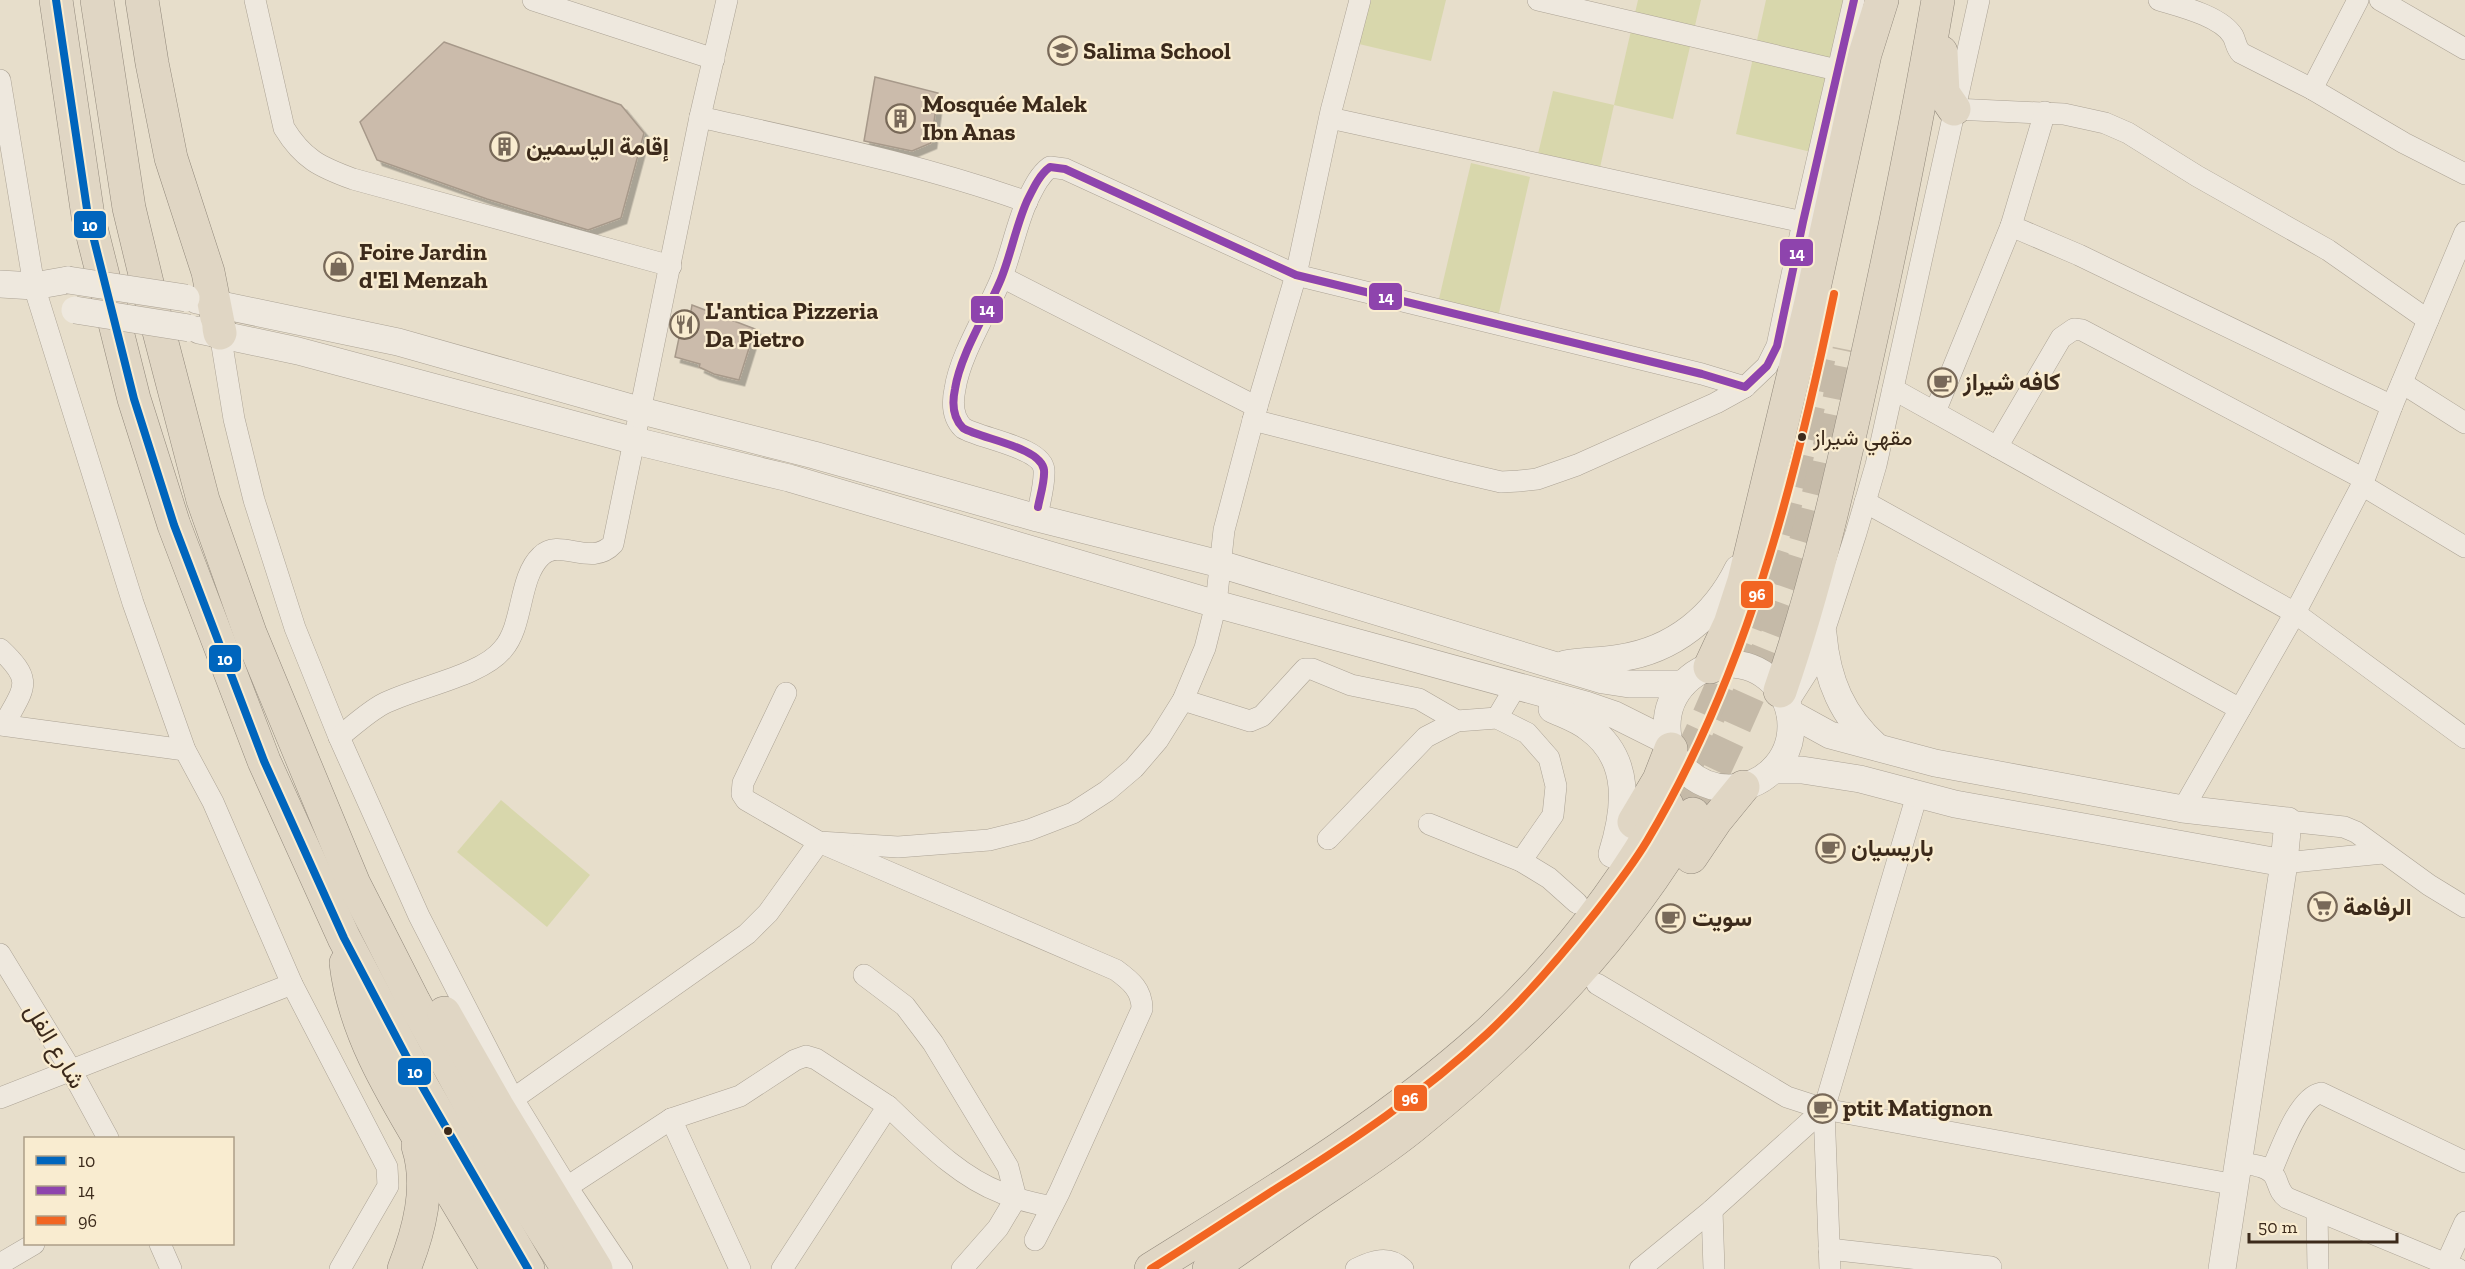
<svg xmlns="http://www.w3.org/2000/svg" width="2465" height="1269" font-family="'Zilla Slab',Vazirmatn,serif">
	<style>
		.green { fill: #d8d7ac }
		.building { fill: #cbbbab; stroke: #a7998a; stroke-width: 1.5; filter: url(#shadow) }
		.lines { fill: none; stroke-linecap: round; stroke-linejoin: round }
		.trunk-tunnel { stroke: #c5baa8; stroke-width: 33; stroke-dasharray: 33 16; stroke-linecap: butt }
		.minor-casing { stroke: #aca395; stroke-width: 22 }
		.tertiary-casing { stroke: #aca395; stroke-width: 28 }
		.trunk-casing { stroke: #91887b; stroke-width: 34 }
		.minor { stroke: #eee8de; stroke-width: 21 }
		.tertiary { stroke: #eee8de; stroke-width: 27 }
		.trunk { stroke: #e0d6c4; stroke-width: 33 }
		.tertiary-bridge-casing { stroke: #aca395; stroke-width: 28; stroke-linecap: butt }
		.tertiary-bridge { stroke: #eee8de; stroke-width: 27 }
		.bus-1-casing { stroke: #f9ecd0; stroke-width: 12 }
		.bus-2-casing { stroke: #f9ecd0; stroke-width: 12 }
		.bus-3-casing { stroke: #f9ecd0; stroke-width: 12 }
		.bus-1 { stroke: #0065bd; stroke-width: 8 }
		.bus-2 { stroke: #8e44ad; stroke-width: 8 }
		.bus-3 { stroke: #f26522; stroke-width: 8 }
		.bus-dot { fill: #3c2a1b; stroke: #f9ecd0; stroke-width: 2 }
		.labels { text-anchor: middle; stroke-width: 4.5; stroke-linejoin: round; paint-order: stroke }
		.bus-label { font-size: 22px; fill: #3c2a1b; stroke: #f9ecd0; text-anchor: start }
		.poi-label { font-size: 24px; font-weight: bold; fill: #3c2a1b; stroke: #f9ecd0; text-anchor: start }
		.street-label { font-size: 24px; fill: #3c2a1b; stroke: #f9ecd0 }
		.line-badge { stroke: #f9ecd0; stroke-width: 2 }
		.badge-label { font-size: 16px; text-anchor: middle; font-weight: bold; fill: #fff }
	</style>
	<defs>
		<filter id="shadow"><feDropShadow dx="5.5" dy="5.5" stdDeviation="0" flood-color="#0004"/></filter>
	</defs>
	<rect width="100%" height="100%" fill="#e7decb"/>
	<!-- green -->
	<g class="green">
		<path d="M 1370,0 L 1446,0 L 1431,61 L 1359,44 Z"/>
		<path d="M 1638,0 L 1701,0 L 1673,119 L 1614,105 L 1599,172 L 1537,158 L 1553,91 L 1614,105 Z"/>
		<path d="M 1766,0 L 1845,0 L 1811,152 L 1736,134 Z"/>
		<path d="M 1471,163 L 1530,177 L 1498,317 L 1438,303 Z"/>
		<path d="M 501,800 L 590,875 L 547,927 L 457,852 Z"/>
	</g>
	<!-- building -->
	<g class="building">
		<path d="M 444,42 L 621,105 L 644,133 L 621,218 L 588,230 L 487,199 L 377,160 L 360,122 Z"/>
		<path d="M 875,77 L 938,93 L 931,143 L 912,151 L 864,141 Z"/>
		<path d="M 692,305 L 755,329 L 739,380 L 714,374 L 699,367 L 700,364 L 675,357 L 681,328 L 688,329 Z"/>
	</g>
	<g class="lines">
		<!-- trunk-tunnel -->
		<g class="trunk-tunnel">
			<path d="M 1667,805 C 1710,717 1749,628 1777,535 C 1795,472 1808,407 1822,344"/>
			<path d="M 1693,814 C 1737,724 1779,633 1807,537 C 1825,475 1836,413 1849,350"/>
		</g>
		<defs>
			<g id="minor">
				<path d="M 255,0 L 284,128 C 303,159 320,167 353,179 L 671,266"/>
				<path d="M 533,0 L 714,59"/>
				<path d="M 1538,0 L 1837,70"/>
				<path d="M 2159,0 C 2179,6 2221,16 2233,36 C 2236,42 2236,48 2241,53 L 2312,89 L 2404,143 L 2465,174"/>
				<path d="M 2380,0 L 2465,49"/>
				<path d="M 0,80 L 34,286 L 133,603 L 185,750 L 213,802 L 292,984 L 387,1167 L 388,1186 L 340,1269"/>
				<path d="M 2312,89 L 2358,0"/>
				<path d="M 1954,109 L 2064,114 L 2105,123 L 2128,133 L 2197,176 L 2328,250 L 2428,320"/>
				<path d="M 2045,112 L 2011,226 L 2079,255 L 2392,406"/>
				<path d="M 700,117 C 810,142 921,164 1027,202"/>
				<path d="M 1330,118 L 1803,222"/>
				<path d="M 1002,277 L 1257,407"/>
				<path d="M 220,333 L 234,419 L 254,500 L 295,628 L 339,737 L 419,916 L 513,1099 L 567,1187 L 622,1269"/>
				<path d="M 2402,383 L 2465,423"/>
				<path d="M 1893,389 L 2295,613 L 2465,738"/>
				<path d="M 1935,412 L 2011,226"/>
				<path d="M 1253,420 L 1454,471 L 1501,482 L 1519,481 L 1537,479 L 1577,465 L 1716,403 L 1745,387"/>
				<path d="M 1997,447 L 2061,338 L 2074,329 L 2082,330 L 2364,479"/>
				<path d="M 2362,485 L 2465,547"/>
				<path d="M 1865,502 L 2240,709"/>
				<path d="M 1037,518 C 1039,503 1045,485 1044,470 C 1042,447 981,439 963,428 C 953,418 952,403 955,389 C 960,355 987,313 1001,279 C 1011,254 1016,226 1027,201 C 1033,189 1039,175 1050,167 L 1065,169 L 1296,275 L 1702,374 L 1745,387 L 1767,366 L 1777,346 L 1803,222 L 1854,0"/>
				<path d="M 0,649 C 35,682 24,687 4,725"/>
				<path d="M 786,693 L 743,783 L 742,794 L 746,800 L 819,842 L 898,847 L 989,840 L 1029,830 L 1073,813 L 1107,791 L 1134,768 L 1158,740 L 1183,700 L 1205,648 L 1216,604 L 1224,530 L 1253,420 L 1296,275 L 1331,111 L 1360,0"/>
				<path d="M 1183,700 L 1250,721 L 1262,716 L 1305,669 L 1312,669 L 1351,685 L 1419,699 L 1457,721"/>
				<path d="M 1787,704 L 1808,671 L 1817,653 L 1856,533 L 1876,465 L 1979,0"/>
				<path d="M 1497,718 L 1516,686"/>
				<path d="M 0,725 L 185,750"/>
				<path d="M 339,737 C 353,726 368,712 383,704 C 416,687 482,676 503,649 C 524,625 518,578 541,556 C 560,537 591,568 613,544 L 700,117 L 727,0"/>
				<path d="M 2183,809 L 2295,613 L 2362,485 L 2392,406 L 2465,232"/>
				<path d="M 2288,821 L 2344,827 L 2356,832 L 2429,885 L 2465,907"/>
				<path d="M 1429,824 L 1521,861 L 1549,878 L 1577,903"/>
				<path d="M 1328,839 L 1426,737 L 1457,721 L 1497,718 L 1527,733 L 1549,758 L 1556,786 L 1553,815 L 1521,861"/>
				<path d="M 2284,863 L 2383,853"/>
				<path d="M 0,954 L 71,1070 L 108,1138"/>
				<path d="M 864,975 L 905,1006 L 933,1043 L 1008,1167 L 1016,1198 L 998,1228 L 962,1269"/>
				<path d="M 1597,984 L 1787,1097 L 1824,1109"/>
				<path d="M 0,1098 L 292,984"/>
				<path d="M 513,1099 L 747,934 L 768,913 L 819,842 L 1116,970 C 1131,981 1142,990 1142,1009 L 1059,1193 L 1035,1240"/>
				<path d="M 888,1106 C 922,1138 957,1176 1002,1193 C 1017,1200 1035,1203 1051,1207"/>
				<path d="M 671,1119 L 740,1269"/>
				<path d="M 2239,1163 C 2251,1165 2269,1165 2275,1177 C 2279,1185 2279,1192 2287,1198 L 2458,1269"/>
				<path d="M 2271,1172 C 2280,1152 2298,1097 2321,1093 L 2465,1162"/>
				<path d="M 567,1187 L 671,1119 L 740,1096 L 795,1060 L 806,1056 L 816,1059 L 888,1106 L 782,1269"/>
				<path d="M 1712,1210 L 1714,1269"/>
				<path d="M 2317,1211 L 2318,1269"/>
				<path d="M 160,1244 L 171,1269"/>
				<path d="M 1829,1249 L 1991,1267"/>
				<path d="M 0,1264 L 34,1244"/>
				<path d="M 2446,1264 L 2465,1222"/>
				<path d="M 1356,1269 C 1372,1261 1389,1255 1403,1269"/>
				<path d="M 1640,1269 L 1712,1210 L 1824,1109 L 2236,1185"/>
				<path d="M 1830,1269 L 1824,1109 L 1917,795"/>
			</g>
			<g id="tertiary">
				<path d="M 0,284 L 34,286 L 68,280"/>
				<path d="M 197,300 L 398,342 L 642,411 L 814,455 L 1037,518 L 1220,564 L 1603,680 L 1629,684 L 1683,684"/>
				<path d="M 199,330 L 298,351 L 635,441 L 789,478 L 1216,604 L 1586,705 L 1615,715 L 1669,742"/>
				<path d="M 1823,634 C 1827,680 1842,716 1877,747"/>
				<path d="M 1565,664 C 1583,661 1602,661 1620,658 C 1674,650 1715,616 1738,569"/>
				<circle cx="1729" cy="726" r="62"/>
				<path d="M 1552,709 C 1565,715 1578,719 1589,728 C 1632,759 1626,809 1612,854"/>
				<path d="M 1790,713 L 1830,735 L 1935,763 L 2183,809 L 2288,821 L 2284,863 L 2222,1269"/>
				<path d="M 1773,770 L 1802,770 L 1860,779 L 1955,804 L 2284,863"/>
			</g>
			<g id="trunk">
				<path d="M 56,0 L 88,216 L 134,399 L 174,525 L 264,761 L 344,938 L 422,1086 L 528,1269"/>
				<path d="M 97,0 L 129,208 L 156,320 L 203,500 L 250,633 L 354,884 L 414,1002 L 504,1167 L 568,1269"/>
				<path d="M 142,0 L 152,63 L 171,158 L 208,272 L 220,333"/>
				<path d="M 1941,52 L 1943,93 L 1954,109"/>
				<path d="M 1710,667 L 1730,624 L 1744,581 L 1811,302 L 1865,54 L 1882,0"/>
				<path d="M 1780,691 C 1817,584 1841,476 1865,366 C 1892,244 1917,122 1938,0"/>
				<path d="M 1634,822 L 1659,780 L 1671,749"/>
				<path d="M 1691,857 L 1716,820 L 1743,787"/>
				<path d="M 346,963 C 354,1033 394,1096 429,1155 C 452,1193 475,1231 497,1269"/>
				<path d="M 444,1013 L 497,1106 L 596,1269"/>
				<path d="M 404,1269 C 419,1231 431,1187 418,1146"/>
				<path d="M 1151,1269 C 1266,1197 1384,1127 1485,1036 C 1557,970 1620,890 1667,805"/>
				<path d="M 1209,1269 C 1246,1244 1281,1218 1317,1194 C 1351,1171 1386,1149 1417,1123 C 1526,1035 1623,936 1693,814"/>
			</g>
		</defs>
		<!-- minor casing -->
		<use href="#minor" class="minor-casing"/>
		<!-- tertiary casing -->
		<use href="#tertiary" class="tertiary-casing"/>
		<!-- trunk casing -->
		<use href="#trunk" class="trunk-casing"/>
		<!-- minor -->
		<use href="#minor" class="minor"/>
		<!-- tertiary -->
		<use href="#tertiary" class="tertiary"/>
		<!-- trunk -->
		<use href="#trunk" class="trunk"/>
		<defs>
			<g id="tertiary-bridge">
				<path d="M 68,280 L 186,298"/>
				<path d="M 75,310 L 189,328"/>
			</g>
		</defs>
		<!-- tertiary-bridge casing -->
		<use href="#tertiary-bridge" class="tertiary-bridge-casing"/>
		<!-- tertiary-bridge -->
		<use href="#tertiary-bridge" class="tertiary-bridge"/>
		<defs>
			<path id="bus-1" d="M 56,0 L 88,216 L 134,399 L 174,525 L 264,761 L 344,938 L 422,1086 L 528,1269"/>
			<path id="bus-2" d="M 1038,507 C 1040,496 1045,481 1044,470 C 1041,447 981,439 963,428 C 953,418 952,403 955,389 C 960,355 987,313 1001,279 C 1011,254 1016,226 1027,201 C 1033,189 1039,175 1050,167 L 1065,169 L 1296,275 L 1702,374 L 1745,387 L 1767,366 L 1777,346 L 1803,222 L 1854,0"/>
			<path id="bus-3" d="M 1151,1269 C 1193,1243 1235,1215 1277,1188 C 1351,1142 1424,1093 1488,1033 C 1528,995 1562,955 1596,912 C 1614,889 1632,866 1647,841 C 1747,674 1795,482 1834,294"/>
		</defs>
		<!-- bus-1 casing -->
		<use href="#bus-1" class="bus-1-casing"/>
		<!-- bus-2 casing -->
		<use href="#bus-2" class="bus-2-casing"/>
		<!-- bus-3 casing -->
		<use href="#bus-3" class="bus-3-casing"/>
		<!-- bus-1 -->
		<use href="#bus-1" class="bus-1"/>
		<!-- bus-2 -->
		<use href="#bus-2" class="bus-2"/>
		<!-- bus-3 -->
		<use href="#bus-3" class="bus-3"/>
	</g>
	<!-- icons -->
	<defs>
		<symbol id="school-ring" viewBox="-11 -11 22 22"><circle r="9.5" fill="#f9ecd0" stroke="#786959" stroke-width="1.5"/><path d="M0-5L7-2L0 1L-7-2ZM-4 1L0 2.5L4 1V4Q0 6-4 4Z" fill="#786959"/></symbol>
		<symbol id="building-ring" viewBox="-11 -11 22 22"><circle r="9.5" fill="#f9ecd0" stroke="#786959" stroke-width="1.5"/><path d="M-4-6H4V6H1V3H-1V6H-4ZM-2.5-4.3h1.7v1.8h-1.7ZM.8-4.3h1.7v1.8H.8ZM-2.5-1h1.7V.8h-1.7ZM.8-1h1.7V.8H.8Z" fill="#786959"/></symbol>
		<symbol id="shop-ring" viewBox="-11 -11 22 22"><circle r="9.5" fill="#f9ecd0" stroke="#786959" stroke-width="1.5"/><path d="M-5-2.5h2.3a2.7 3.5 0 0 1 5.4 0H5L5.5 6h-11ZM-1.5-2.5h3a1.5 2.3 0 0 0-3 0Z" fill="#786959"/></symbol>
		<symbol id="restaurant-ring" viewBox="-11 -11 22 22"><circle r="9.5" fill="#f9ecd0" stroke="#786959" stroke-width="1.5"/><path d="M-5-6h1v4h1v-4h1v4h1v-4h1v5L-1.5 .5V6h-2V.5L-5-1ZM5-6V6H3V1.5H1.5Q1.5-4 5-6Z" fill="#786959"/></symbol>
		<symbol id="cafe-ring" viewBox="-11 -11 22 22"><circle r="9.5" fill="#f9ecd0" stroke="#786959" stroke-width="1.5"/><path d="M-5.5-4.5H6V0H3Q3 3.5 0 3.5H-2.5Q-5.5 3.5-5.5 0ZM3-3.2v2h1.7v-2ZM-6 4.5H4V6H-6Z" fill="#786959"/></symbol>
		<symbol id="supermarket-ring" viewBox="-11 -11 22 22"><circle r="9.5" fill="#f9ecd0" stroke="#786959" stroke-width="1.5"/><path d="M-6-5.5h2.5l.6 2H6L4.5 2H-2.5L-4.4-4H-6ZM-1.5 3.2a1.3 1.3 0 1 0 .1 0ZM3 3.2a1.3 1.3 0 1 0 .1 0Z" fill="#786959"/></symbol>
	</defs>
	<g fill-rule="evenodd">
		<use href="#school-ring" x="1046" y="34" width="33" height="33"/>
		<use href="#building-ring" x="884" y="102" width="33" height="33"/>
		<use href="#building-ring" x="488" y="130" width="33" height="33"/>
		<use href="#shop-ring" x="322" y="250" width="33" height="33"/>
		<use href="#restaurant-ring" x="668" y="308" width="33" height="33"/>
		<use href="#cafe-ring" x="1926" y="366" width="33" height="33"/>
		<use href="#cafe-ring" x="1814" y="832" width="33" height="33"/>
		<use href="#supermarket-ring" x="2306" y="890" width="33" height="33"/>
		<use href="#cafe-ring" x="1654" y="902" width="33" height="33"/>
		<use href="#cafe-ring" x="1806" y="1092" width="33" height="33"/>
	</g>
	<!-- markers -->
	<g class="bus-dot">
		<circle cx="1802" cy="437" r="5"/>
		<circle cx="448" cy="1131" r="5"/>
	</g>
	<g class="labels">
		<!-- bus labels -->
		<g class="bus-label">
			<text x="1813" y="445">مقهي شيراز</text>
		</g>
		<!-- poi labels -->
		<g class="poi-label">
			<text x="1083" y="59">Salima School</text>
			<text x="922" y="112">Mosquée Malek<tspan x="922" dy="28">Ibn Anas</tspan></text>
			<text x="526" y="155">إقامة الياسمين</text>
			<text x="359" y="260">Foire Jardin<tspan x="359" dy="28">d'El Menzah</tspan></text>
			<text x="705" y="319">L'antica Pizzeria<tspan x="705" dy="28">Da Pietro</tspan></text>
			<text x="1963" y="390">کافه شيراز</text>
			<text x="1851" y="856">باريسيان</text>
			<text x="2343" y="915">الرفاهة</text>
			<text x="1692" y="926">سويت</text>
			<text x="1843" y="1116">ptit Matignon</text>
		</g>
		<!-- street labels -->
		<g class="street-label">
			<text transform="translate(55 1046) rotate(59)" y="8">شارع الفل</text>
		</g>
	</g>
	<g class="line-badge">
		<rect x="73" y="210" width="34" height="29" rx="6" fill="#0065bd"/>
		<rect x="1779" y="238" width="35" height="29" rx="6" fill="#8e44ad"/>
		<rect x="1368" y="282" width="35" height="29" rx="6" fill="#8e44ad"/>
		<rect x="970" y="295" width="34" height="29" rx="6" fill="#8e44ad"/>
		<rect x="1740" y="580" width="34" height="29" rx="6" fill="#f26522"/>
		<rect x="208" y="644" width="34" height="29" rx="6" fill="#0065bd"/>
		<rect x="397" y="1057" width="35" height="29" rx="6" fill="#0065bd"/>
		<rect x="1393" y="1084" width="35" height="28" rx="6" fill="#f26522"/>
	</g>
	<g class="badge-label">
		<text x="90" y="231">10</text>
		<text x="1797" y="259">14</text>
		<text x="1386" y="303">14</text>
		<text x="987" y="315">14</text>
		<text x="1757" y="600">96</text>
		<text x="225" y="665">10</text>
		<text x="415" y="1078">10</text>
		<text x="1410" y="1104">96</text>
	</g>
	<!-- legend -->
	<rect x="24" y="1137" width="210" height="108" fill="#f9ecd0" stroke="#ad9e88" stroke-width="1.5"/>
	<rect x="36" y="1156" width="30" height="9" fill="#0065bd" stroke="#ad9e88" stroke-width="1.5"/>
	<text x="78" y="1167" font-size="18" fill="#3c2a1b">10</text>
	<rect x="36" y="1186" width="30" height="9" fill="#8e44ad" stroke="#ad9e88" stroke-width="1.5"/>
	<text x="78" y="1197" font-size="18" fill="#3c2a1b">14</text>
	<rect x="36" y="1216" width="30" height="9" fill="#f26522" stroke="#ad9e88" stroke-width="1.5"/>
	<text x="78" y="1227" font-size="18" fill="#3c2a1b">96</text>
	<!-- scale -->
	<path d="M2249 1233v9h148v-9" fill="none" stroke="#3c2a1b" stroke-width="3"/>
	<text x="2258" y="1233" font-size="18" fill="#3c2a1b" stroke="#f9ecd0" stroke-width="4.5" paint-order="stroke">50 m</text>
</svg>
